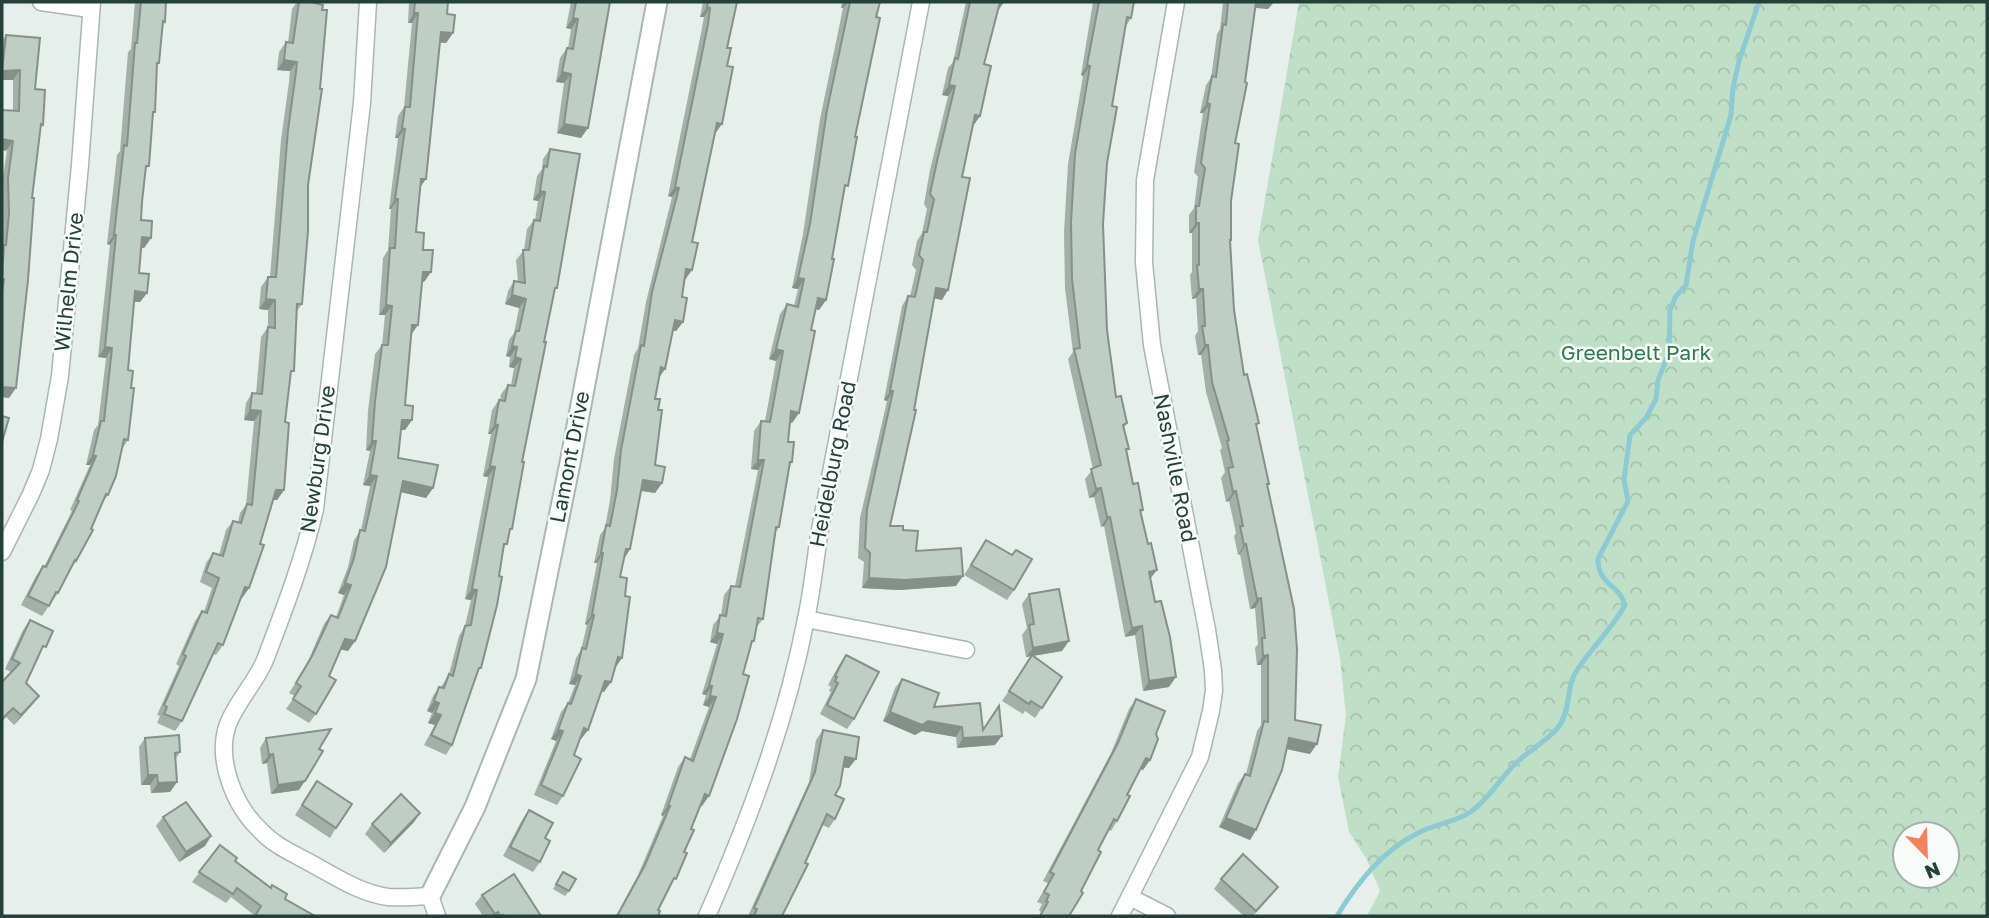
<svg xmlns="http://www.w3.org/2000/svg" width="1989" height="918" font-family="'Golos Text',sans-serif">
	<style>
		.forest { fill: url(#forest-crowns); fill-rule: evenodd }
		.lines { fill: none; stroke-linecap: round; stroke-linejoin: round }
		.stream { stroke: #8ecad4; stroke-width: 5 }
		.minor-casing { stroke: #a8b7b2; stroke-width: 19 }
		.tertiary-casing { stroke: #a8b7b2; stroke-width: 23 }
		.minor { stroke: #fff; stroke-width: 16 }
		.tertiary { stroke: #fff; stroke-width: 19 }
		.wall { fill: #a3b0aa }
		.shaded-wall { fill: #85908b }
		.building { fill: #becdc6; stroke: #85908b; stroke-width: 2 }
		.labels { text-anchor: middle; stroke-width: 5; stroke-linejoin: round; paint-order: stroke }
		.street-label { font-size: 21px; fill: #244139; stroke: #f7fbf9 }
		.park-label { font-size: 21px; fill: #2d794a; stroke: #f7fbf9 }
	</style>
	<defs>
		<pattern id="forest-crowns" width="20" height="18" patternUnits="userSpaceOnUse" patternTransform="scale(1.75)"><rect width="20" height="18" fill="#bfe0c7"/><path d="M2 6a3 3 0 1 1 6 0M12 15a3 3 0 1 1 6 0" fill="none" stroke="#a4c1ac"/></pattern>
	</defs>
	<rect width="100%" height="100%" fill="#e6efeb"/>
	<!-- forest -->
	<path class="forest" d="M 1299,2 L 1987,2 L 1987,916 L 1367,916 L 1380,891 L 1366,858 L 1349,832 L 1338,777 L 1346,715 L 1340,658 L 1258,240 ZM 1905,834 L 1947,834 L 1947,876 L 1905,876 Z"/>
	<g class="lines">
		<!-- stream -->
		<path class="stream" d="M 1337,916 C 1357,883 1382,851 1418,833 C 1435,824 1457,822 1472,811 C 1490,797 1500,779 1515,764 C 1529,750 1548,741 1560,725 C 1571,708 1566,686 1577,670 C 1592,647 1612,629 1625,605 C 1620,585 1598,585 1598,559 L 1628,501 L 1624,480 L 1630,435 L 1646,418 L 1656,399 L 1658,380 L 1669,353 L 1670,310 L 1676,296 L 1686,285 L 1693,241 L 1731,115 L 1733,88 L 1739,61 L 1759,2"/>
		<defs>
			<g id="minor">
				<path d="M 41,2 L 90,9"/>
				<path d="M 368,2 L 362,103 L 315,509 C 303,561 284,610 265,660 C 256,682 237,701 228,724 C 215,760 235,807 261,831 C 272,843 286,850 301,858 C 327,871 357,893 388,897 C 401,898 416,897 430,896 L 437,916"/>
				<path d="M 2,552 L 31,494 L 41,470 L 49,439 L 60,376 L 80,165 L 92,2"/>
				<path d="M 806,619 L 966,650"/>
				<path d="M 1130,897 L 1167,916"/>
				<path d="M 707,916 C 749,820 786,722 806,619 C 812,591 815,563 819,535 L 921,2"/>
				<path d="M 1120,916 L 1200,757 L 1211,711 L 1214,691 L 1213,670 L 1207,630 L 1152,345 L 1144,263 L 1145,180 L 1176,2"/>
			</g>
			<path id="tertiary" d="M 430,896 L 475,807 L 526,679 L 570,463 L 657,2"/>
		</defs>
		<!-- minor casing -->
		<use href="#minor" class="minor-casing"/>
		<!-- tertiary casing -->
		<use href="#tertiary" class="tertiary-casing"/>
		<!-- minor -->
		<use href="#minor" class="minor"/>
		<!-- tertiary -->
		<use href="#tertiary" class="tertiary"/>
	</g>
	<!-- wall -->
	<g class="wall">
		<path d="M 135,2 L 166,2 L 165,22 L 163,25 L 157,66 L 155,112 L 152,116 L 149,166 L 145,170 L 141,220 L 151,238 L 144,248 L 141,248 L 139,273 L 147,293 L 140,302 L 134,302 L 128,370 L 131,388 L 128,440 L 122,449 L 108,495 L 102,503 L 76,561 L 70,570 L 58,593 L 42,616 L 21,605 L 36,576 L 43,566 L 44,567 L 72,511 L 70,510 L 90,465 L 86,465 L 94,430 L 98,425 L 106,358 L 98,357 L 110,245 L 107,244 L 117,155 L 120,151 L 128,52 L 131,49 Z"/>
		<path d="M 297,2 L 311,2 L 308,185 L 302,304 L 297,311 L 285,422 L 284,490 L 277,500 L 273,500 L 260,544 L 249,588 L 242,598 L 241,598 L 223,645 L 216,655 L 213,654 L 182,721 L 175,731 L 157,723 L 160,716 L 157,715 L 179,666 L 176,664 L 195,621 L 202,611 L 204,612 L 212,588 L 200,582 L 206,563 L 213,553 L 219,555 L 226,530 L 233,521 L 238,522 L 240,513 L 246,505 L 254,421 L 244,420 L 246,403 L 252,393 L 256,394 L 261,337 L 268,327 L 268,310 L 259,309 L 261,287 L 268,277 L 270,277 L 281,140 L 289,82 L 290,71 L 277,70 L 279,52 L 286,42 L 288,43 L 292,9 Z"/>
		<path d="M 409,2 L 448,2 L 447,14 L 453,33 L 446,43 L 440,42 L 420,188 L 416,232 L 431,272 L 424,282 L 422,282 L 411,334 L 405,405 L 412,420 L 405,430 L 401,430 L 398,458 L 433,488 L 426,498 L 401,492 L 355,641 L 348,651 L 341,649 L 329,676 L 316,714 L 309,723 L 286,709 L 295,696 L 289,693 L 306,666 L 324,624 L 331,615 L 336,617 L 344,595 L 338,593 L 348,567 L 354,540 L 361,530 L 370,486 L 363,485 L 370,451 L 366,450 L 368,411 L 375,354 L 382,345 L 385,315 L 379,315 L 383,258 L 388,250 L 391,209 L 389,209 L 398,138 L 395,138 L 398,116 L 404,107 L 412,23 L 408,23 Z"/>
		<path d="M 571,2 L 610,2 L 581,138 L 557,133 L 564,83 L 556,82 L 560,58 L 567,48 L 568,48 L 571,29 L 566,28 Z"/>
		<path d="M 703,2 L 737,2 L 727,48 L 715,134 L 685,280 L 682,297 L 683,322 L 676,331 L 673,331 L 658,378 L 655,399 L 658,410 L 655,465 L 662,483 L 655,493 L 641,491 L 630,549 L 624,559 L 620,577 L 616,667 L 604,692 L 601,691 L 588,730 L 581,739 L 580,739 L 574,755 L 563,796 L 557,805 L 534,795 L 556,741 L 551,739 L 561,712 L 568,703 L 575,685 L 569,684 L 576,658 L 581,650 L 587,625 L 585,624 L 597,563 L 594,563 L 600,535 L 605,528 L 610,500 L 614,459 L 634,355 L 638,348 L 646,302 L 672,197 L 668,196 L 701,33 L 704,17 L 700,17 Z"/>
		<path d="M 842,2 L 880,2 L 832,259 L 826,300 L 819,310 L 816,309 L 811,330 L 799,413 L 792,423 L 790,422 L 788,442 L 792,462 L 790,466 L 779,527 L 776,532 L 763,619 L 756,628 L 702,806 L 700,805 L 670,888 L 658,910 L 658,916 L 616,916 L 638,875 L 663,816 L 661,815 L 678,767 L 685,757 L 690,759 L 709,707 L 703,705 L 706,695 L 702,694 L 717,644 L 710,642 L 713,625 L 721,615 L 724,595 L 731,586 L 735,586 L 758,470 L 751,469 L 754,431 L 761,421 L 765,421 L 776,361 L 769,359 L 780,314 L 787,304 L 794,306 L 798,289 L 792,288 L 803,234 L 820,119 L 843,8 L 841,8 Z"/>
		<path d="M 966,2 L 1004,2 L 997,12 L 984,64 L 980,116 L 973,126 L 962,177 L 942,300 L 934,298 L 890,526 L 903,530 L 916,551 L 956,586 L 899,590 L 862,588 L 864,562 L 858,558 L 860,518 L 887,401 L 884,400 L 902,306 L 908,296 L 910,296 L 916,270 L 912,265 L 917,241 L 922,233 L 927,209 L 924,204 L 930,170 L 948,96 L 942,95 L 948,68 L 953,62 Z"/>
		<path d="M 1093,2 L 1134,2 L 1131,18 L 1126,26 L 1112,106 L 1103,224 L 1107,330 L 1116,397 L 1127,423 L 1124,428 L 1127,452 L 1133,484 L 1143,510 L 1141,513 L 1150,579 L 1169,687 L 1143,691 L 1135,635 L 1125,637 L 1104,526 L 1101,527 L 1094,497 L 1089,498 L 1085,479 L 1093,469 L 1068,359 L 1073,352 L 1065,288 L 1064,232 L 1068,164 L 1083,76 L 1081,75 Z"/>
		<path d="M 1223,2 L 1274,2 L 1268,9 L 1255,8 L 1235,143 L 1231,201 L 1230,242 L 1234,310 L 1244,375 L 1257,427 L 1267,486 L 1295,720 L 1310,754 L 1286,749 L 1256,830 L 1250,840 L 1219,827 L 1238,783 L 1245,774 L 1246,774 L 1257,731 L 1261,725 L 1261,665 L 1257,665 L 1255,648 L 1258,644 L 1255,608 L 1250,609 L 1240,554 L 1238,555 L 1234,536 L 1236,533 L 1229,501 L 1226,502 L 1221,478 L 1225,472 L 1220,450 L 1222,448 L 1206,392 L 1201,355 L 1198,355 L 1195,336 L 1198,331 L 1196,298 L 1192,299 L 1190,275 L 1192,272 L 1192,233 L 1189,233 L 1189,215 L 1194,208 L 1198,177 L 1194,172 L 1203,113 L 1200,113 L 1206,85 L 1211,78 L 1217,34 L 1220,29 Z"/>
		<path d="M 6,35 L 35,89 L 43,125 L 40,129 L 9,398 L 2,397 L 2,183 L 13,111 L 13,80 L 2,80 L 2,41 Z"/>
		<path d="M 550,149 L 554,293 L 544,342 L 509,534 L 503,550 L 476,676 L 452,745 L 446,755 L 424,745 L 435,725 L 428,723 L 432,713 L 427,711 L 433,696 L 439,687 L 441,687 L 449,674 L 459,636 L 465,626 L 471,600 L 465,599 L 488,477 L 483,476 L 491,434 L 488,434 L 492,410 L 499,400 L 500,400 L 501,394 L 508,385 L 511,385 L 514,368 L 509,367 L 510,357 L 506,356 L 509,340 L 514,333 L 519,308 L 505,304 L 508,291 L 514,281 L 518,282 L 516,260 L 524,250 L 527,229 L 534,220 L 535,220 L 538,201 L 533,200 L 537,176 L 542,169 L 543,159 Z"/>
		<path d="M 986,540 L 1012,555 L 1016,550 L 1014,590 L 1007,600 L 964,575 Z"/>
		<path d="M 1029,594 L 1062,651 L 1033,656 L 1062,677 L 1035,718 L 1025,711 L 1023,714 L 1002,701 L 1032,656 L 1026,657 L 1022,635 L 1027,628 L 1022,604 Z"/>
		<path d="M 30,620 L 39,657 L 26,683 L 39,696 L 32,705 L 14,725 L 6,717 L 2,722 L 2,682 L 11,672 L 5,669 L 23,630 Z"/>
		<path d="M 846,655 L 854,719 L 847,729 L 820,714 L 831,692 L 829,691 L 831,687 L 828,685 L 839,665 Z"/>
		<path d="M 902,679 L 934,707 L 983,730 L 995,745 L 957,748 L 956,737 L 922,731 L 915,735 L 883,721 L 895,688 Z"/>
		<path d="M 1136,699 L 1156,734 L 1150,760 L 1143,770 L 1140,769 L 1127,795 L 1117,821 L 1111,831 L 1109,830 L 1098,850 L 1069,916 L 1039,916 L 1041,912 L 1039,910 L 1042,904 L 1037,902 L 1048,883 L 1043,881 L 1111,753 L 1129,709 Z"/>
		<path d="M 823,730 L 849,768 L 843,767 L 835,795 L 835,819 L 829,828 L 822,825 L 782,916 L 748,916 L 809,782 L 816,740 Z"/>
		<path d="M 145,738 L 180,752 L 175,760 L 177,782 L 170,792 L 151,793 L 150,785 L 141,785 L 139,747 Z"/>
		<path d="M 266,738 L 319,749 L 299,790 L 271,794 L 267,763 L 262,764 L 260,748 Z"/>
		<path d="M 317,781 L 336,828 L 330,838 L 295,815 Z"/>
		<path d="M 529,810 L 545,838 L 540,862 L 533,872 L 503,856 L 522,820 Z"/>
		<path d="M 420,813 L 414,822 L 384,853 L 365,834 L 372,824 Z"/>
		<path d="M 163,817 L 211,836 L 205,846 L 179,862 L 156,826 Z"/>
		<path d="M 220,845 L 235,861 L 285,899 L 315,916 L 254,916 L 254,915 L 231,897 L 226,903 L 192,882 Z"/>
		<path d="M 563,872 L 569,891 L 565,896 L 553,889 Z"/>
		<path d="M 1221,879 L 1271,896 L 1253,916 L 1244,916 L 1214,889 Z"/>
		<path d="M 482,895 L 541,916 L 483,916 L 475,904 Z"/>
	</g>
	<!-- shaded-wall -->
	<g class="shaded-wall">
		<path d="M 845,2 L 848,2 L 843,8 L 841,8 Z"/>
		<path d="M 1000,2 L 1004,2 L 997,12 Z"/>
		<path d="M 1253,2 L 1274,2 L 1268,9 L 1250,7 Z"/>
		<path d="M 707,7 L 710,8 L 704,17 L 700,17 Z"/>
		<path d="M 414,13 L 418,13 L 412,23 L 408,23 Z"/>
		<path d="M 573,18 L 578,19 L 571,29 L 566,28 Z"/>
		<path d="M 441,32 L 453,33 L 446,43 L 434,42 Z"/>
		<path d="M 284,60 L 297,62 L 290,71 L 277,70 Z"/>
		<path d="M 1087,65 L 1090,66 L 1083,76 L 1081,75 Z"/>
		<path d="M 20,70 L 13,80 L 2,80 L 2,71 Z"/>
		<path d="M 562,72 L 571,74 L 564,83 L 556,82 Z"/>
		<path d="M 949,85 L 955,86 L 948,96 L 942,95 Z"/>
		<path d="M 1207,103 L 1210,104 L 1203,113 L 1200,113 Z"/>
		<path d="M 975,115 L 980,116 L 973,126 Z"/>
		<path d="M 717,123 L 722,124 L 715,134 Z"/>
		<path d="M 564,124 L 588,128 L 581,138 L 557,133 Z"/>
		<path d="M 402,128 L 405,129 L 398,138 L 395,138 Z"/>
		<path d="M 2,139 L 13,141 L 6,151 L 2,150 Z"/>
		<path d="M 421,179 L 426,179 L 419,189 Z"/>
		<path d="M 675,187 L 679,188 L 672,197 L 668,196 Z"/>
		<path d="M 540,191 L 545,192 L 538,201 L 533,200 Z"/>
		<path d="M 395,199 L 398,199 L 391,209 L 389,209 Z"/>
		<path d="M 1196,223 L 1199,223 L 1192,233 L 1189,233 Z"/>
		<path d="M 114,235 L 116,235 L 110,245 L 107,244 Z"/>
		<path d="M 142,237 L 151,238 L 144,248 L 136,247 Z"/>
		<path d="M 686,269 L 692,270 L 685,280 L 679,279 Z"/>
		<path d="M 423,272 L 431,272 L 424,282 L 416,281 Z"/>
		<path d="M 798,278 L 804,279 L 798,289 L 792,288 Z"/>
		<path d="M 936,288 L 948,290 L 942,300 L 929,297 Z"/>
		<path d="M 1199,289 L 1203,289 L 1196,298 L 1192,299 Z"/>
		<path d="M 135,291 L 147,293 L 140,302 L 129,301 Z"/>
		<path d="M 512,295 L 526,299 L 519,308 L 505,304 Z"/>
		<path d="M 818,298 L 826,300 L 819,310 L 811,308 Z"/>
		<path d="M 266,299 L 275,300 L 268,310 L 259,309 Z"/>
		<path d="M 386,305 L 392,306 L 385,315 L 379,315 Z"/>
		<path d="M 675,320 L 683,322 L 676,331 L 668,330 Z"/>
		<path d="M 412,325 L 418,325 L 411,335 Z"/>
		<path d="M 1205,345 L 1208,345 L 1201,355 L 1198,355 Z"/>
		<path d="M 512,346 L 517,347 L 510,357 L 506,356 Z"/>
		<path d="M 105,347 L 112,348 L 106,358 L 98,357 Z"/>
		<path d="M 776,349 L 783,351 L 776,361 L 769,359 Z"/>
		<path d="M 515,357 L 521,359 L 514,368 L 509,367 Z"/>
		<path d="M 661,367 L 665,369 L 659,378 Z"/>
		<path d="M 2,387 L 16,388 L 9,398 L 2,397 Z"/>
		<path d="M 890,391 L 893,391 L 887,401 L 884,400 Z"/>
		<path d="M 250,410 L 261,411 L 254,421 L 244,420 Z"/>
		<path d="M 791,411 L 799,413 L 792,423 L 784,421 Z"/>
		<path d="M 402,420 L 412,420 L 405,430 L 395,429 Z"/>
		<path d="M 495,424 L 498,425 L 491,434 L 488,434 Z"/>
		<path d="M 372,441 L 376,441 L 370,451 L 366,450 Z"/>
		<path d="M 93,455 L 96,456 L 90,465 L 86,465 Z"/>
		<path d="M 758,460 L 764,460 L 758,470 L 751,469 Z"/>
		<path d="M 490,466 L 495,467 L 488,477 L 483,476 Z"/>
		<path d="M 370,475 L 377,476 L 370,486 L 363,485 Z"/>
		<path d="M 643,480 L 662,483 L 655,493 L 637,490 Z"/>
		<path d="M 403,481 L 433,488 L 426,498 L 396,491 Z"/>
		<path d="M 1101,488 L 1094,497 L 1089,498 L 1096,489 Z"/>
		<path d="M 276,490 L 284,490 L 277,500 L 270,499 Z"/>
		<path d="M 1236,491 L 1229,501 L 1226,502 L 1233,492 Z"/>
		<path d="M 1107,517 L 1110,517 L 1104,526 L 1101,527 Z"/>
		<path d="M 1246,544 L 1240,554 L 1238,555 L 1244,545 Z"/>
		<path d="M 626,549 L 630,549 L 624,559 Z"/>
		<path d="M 601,553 L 603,553 L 597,563 L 594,563 Z"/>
		<path d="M 1157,570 L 1150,579 L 1149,572 Z"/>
		<path d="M 963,576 L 956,586 L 899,590 L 862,588 L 869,578 Z"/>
		<path d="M 345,583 L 351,585 L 344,595 L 338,593 Z"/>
		<path d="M 245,587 L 249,588 L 242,598 L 238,597 Z"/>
		<path d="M 472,589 L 477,590 L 471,600 L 465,599 Z"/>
		<path d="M 1261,598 L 1255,608 L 1250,609 L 1257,599 Z"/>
		<path d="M 592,615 L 594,615 L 587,625 L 585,624 Z"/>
		<path d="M 1142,626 L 1135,635 L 1125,637 L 1132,628 Z"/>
		<path d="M 717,633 L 723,634 L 717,644 L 710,642 Z"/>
		<path d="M 345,639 L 355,641 L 348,651 L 338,649 Z"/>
		<path d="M 1069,641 L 1062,651 L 1026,657 L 1033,648 Z"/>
		<path d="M 1268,655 L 1261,665 L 1257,665 L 1263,656 Z"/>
		<path d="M 618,657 L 622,658 L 616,667 L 611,666 Z"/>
		<path d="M 576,674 L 581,676 L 575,685 L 569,684 Z"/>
		<path d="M 1176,677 L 1169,687 L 1143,691 L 1149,681 Z"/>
		<path d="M 605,681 L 611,682 L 604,692 L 598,691 Z"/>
		<path d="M 709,685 L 712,686 L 706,695 L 702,694 Z"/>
		<path d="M 39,696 L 32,705 L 14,725 L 21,715 Z"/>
		<path d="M 710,696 L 716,697 L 709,707 L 703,705 Z"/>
		<path d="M 434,701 L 439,703 L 432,713 L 427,711 Z"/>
		<path d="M 890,712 L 928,721 L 962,727 L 956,737 L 922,731 L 915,735 L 883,721 Z"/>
		<path d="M 435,713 L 441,715 L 435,725 L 428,723 Z"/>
		<path d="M 584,728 L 588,730 L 581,739 L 577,738 Z"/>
		<path d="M 558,730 L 563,731 L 556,741 L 551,739 Z"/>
		<path d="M 1002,736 L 995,745 L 957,748 L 963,738 Z"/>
		<path d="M 1289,738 L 1317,744 L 1310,754 L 1282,748 Z"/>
		<path d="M 273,754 L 267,763 L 262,764 L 269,755 Z"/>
		<path d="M 845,757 L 856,759 L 849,768 L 838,767 Z"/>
		<path d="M 1146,758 L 1150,760 L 1143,770 L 1139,768 Z"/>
		<path d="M 148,775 L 157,775 L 150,785 L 141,785 Z"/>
		<path d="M 305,781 L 299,790 L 271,794 L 278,785 Z"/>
		<path d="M 177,782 L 170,792 L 151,793 L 158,783 Z"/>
		<path d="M 705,794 L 709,796 L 702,806 L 698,804 Z"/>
		<path d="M 668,806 L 670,806 L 663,816 L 661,815 Z"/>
		<path d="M 420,813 L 414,822 L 384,853 L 391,843 Z"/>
		<path d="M 1226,818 L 1256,830 L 1250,840 L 1219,827 Z"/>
		<path d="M 211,836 L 205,846 L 179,862 L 186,852 Z"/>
	</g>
	<!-- building -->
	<g class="building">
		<path d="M 141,2 L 166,2 L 165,22 L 163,21 L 159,63 L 157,63 L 155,112 L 153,112 L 149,166 L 146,166 L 142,202 L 141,220 L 152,221 L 151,238 L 142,237 L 139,273 L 149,274 L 147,293 L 135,291 L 128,370 L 133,371 L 131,388 L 134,388 L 128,440 L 124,439 L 116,476 L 108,495 L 106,494 L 91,529 L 93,530 L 76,561 L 75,560 L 58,593 L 56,592 L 49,606 L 28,596 L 43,566 L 46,567 L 79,501 L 77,500 L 96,456 L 93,455 L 101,421 L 104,421 L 112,348 L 105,347 L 116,235 L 114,235 L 124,145 L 127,146 L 135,43 L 137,43 Z"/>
		<path d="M 299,2 L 311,2 L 323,5 L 322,10 L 327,10 L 320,89 L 322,89 L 308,185 L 308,231 L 302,304 L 297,304 L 294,371 L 291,371 L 285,422 L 289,423 L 284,490 L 276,490 L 260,544 L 264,545 L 249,588 L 245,587 L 223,645 L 218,643 L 182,721 L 164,714 L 167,707 L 164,705 L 186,656 L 183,654 L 202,611 L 207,613 L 219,578 L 206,572 L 213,553 L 223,556 L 233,521 L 241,523 L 247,504 L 252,505 L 261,411 L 250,410 L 252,393 L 262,394 L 268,327 L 275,328 L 275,300 L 266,299 L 268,277 L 276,277 L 288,130 L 296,72 L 297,62 L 284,60 L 286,42 L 293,43 Z"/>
		<path d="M 415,2 L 448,2 L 447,14 L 455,15 L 453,33 L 441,32 L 426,179 L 421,179 L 416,232 L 424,233 L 423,250 L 433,250 L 431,272 L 423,272 L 418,325 L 412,325 L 405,405 L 413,406 L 412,420 L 402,420 L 398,458 L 438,465 L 433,488 L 403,481 L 386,567 L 355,641 L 345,639 L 329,676 L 336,680 L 316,714 L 293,699 L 301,686 L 296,683 L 312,656 L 331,615 L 338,618 L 351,585 L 345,583 L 354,558 L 360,530 L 365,531 L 377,476 L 370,475 L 376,441 L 372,441 L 375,402 L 382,345 L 388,345 L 392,306 L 386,305 L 390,248 L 395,248 L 398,199 L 395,199 L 405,129 L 402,128 L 405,107 L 410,107 L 418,13 L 414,13 Z"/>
		<path d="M 576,2 L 610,2 L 588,128 L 564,124 L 571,74 L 562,72 L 567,48 L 573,49 L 578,19 L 573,18 Z"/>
		<path d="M 708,2 L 737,2 L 727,48 L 731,48 L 727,66 L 733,67 L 722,124 L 717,123 L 692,242 L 698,243 L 692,270 L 686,269 L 682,297 L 687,298 L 683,322 L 675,320 L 665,369 L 661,367 L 655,399 L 660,399 L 658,410 L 662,410 L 655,465 L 665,467 L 662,483 L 643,480 L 630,549 L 626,549 L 620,577 L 627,578 L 625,596 L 630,597 L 622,658 L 618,657 L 611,682 L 605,681 L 588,730 L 584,728 L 574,755 L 581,759 L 563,796 L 541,785 L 563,731 L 558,730 L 568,703 L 571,704 L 581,676 L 576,674 L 582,648 L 586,649 L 594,615 L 592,615 L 603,553 L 601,553 L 606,525 L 610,526 L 617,490 L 621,450 L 641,345 L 644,346 L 652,292 L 679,188 L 675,187 L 708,24 L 710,8 L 707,7 Z"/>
		<path d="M 850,2 L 880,2 L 876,17 L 880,18 L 855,137 L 857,137 L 848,186 L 845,185 L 832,259 L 834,259 L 826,300 L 818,298 L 811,330 L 815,331 L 799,413 L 791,411 L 788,442 L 794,442 L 792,462 L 790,462 L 779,527 L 776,527 L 763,619 L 758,618 L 754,641 L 752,641 L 743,674 L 749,676 L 737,719 L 709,796 L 705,794 L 691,829 L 694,830 L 684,852 L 687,853 L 676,879 L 674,878 L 658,910 L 660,911 L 658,916 L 617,916 L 645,865 L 670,806 L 668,806 L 685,757 L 693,761 L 716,697 L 710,696 L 712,686 L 709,685 L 723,634 L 717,633 L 720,615 L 726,616 L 731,586 L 740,587 L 764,460 L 758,460 L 761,421 L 770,422 L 783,351 L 776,349 L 787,304 L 798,307 L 804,279 L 798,278 L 810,224 L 827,110 Z"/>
		<path d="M 970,2 L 1000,2 L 984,64 L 991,66 L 980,116 L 975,115 L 962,177 L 970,178 L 948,290 L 936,288 L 914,410 L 916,410 L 890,526 L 903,526 L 903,530 L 918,531 L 916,551 L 961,548 L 963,576 L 905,580 L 869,578 L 870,553 L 865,548 L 867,509 L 893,391 L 890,391 L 908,296 L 915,297 L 923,260 L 919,255 L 924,232 L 927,232 L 934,199 L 930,194 L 937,161 L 955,86 L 949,85 L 955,58 L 958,59 Z"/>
		<path d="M 1099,2 L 1134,2 L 1131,18 L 1127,17 L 1112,106 L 1117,107 L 1107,163 L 1103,224 L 1107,330 L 1116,397 L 1121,396 L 1127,423 L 1123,425 L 1129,449 L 1126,449 L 1133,484 L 1138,483 L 1143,510 L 1140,510 L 1148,544 L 1151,543 L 1157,570 L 1149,572 L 1155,602 L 1161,601 L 1170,637 L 1176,677 L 1149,681 L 1142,626 L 1132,628 L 1110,517 L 1107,517 L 1101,488 L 1096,489 L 1091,469 L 1101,465 L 1074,349 L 1080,348 L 1072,279 L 1071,222 L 1075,154 L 1090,66 L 1087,65 Z"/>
		<path d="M 1228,2 L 1256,2 L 1245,82 L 1247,83 L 1235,143 L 1239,144 L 1231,201 L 1231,240 L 1230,240 L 1234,310 L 1244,375 L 1247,374 L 1259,423 L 1256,424 L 1269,484 L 1267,484 L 1294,609 L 1297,649 L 1295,720 L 1321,725 L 1317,744 L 1289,738 L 1282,770 L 1256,830 L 1226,818 L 1245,774 L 1250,776 L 1264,721 L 1268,722 L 1268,655 L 1263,656 L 1262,638 L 1265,638 L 1261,598 L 1257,599 L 1246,544 L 1244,545 L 1240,526 L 1243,526 L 1236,491 L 1233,492 L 1228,468 L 1233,467 L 1227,441 L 1229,440 L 1212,382 L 1208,345 L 1205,345 L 1202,326 L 1205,326 L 1203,289 L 1199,289 L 1197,265 L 1199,265 L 1199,223 L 1196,223 L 1196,206 L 1199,206 L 1205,168 L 1201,163 L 1210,104 L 1207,103 L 1212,76 L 1216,77 L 1223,24 L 1226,25 Z"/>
		<path d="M 6,35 L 40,38 L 35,89 L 45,90 L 43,125 L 41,124 L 32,198 L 34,198 L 28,280 L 16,388 L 2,387 L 2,293 L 4,279 L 2,279 L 2,277 L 4,245 L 6,245 L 9,214 L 8,178 L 13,141 L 2,139 L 2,110 L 19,111 L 20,70 L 2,71 Z"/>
		<path d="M 550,149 L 580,154 L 557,288 L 555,288 L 544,342 L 546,342 L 522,462 L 524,462 L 512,529 L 510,529 L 507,544 L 504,544 L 499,576 L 502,577 L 497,605 L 481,668 L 479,668 L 452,745 L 431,735 L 441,715 L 435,713 L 439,703 L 434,701 L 439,687 L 444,688 L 449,674 L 453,676 L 465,626 L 471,625 L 477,590 L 472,589 L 495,467 L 490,466 L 498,425 L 495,424 L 499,400 L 505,401 L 508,385 L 515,386 L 521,359 L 515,357 L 517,347 L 512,346 L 516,331 L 519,331 L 526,299 L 512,295 L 514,281 L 525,283 L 523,250 L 529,250 L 534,220 L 540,221 L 545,192 L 540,191 L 544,166 L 547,167 Z"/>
		<path d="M 2,416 L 9,418 L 2,442 Z"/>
		<path d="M 986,540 L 1012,555 L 1016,550 L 1032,559 L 1014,590 L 971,565 Z"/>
		<path d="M 1059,589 L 1069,641 L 1033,648 L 1029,625 L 1034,624 L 1029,594 Z"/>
		<path d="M 30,620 L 53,631 L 46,647 L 43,646 L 26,683 L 39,696 L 21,715 L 13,708 L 2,719 L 2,682 L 20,663 L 12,659 Z"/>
		<path d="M 846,655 L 879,672 L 854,719 L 827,705 L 838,683 L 835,681 L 837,677 L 835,676 Z"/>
		<path d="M 1032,655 L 1062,677 L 1042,708 L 1031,701 L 1029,704 L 1009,691 Z"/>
		<path d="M 902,679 L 939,693 L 934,707 L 980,703 L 983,730 L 999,706 L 1002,736 L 963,738 L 962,727 L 928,721 L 922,725 L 890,712 Z"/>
		<path d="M 1136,699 L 1165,711 L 1156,734 L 1158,739 L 1150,760 L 1146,758 L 1127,795 L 1130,796 L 1117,821 L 1114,819 L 1098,850 L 1101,852 L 1081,891 L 1083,893 L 1069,916 L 1040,916 L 1048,902 L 1046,901 L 1049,895 L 1044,892 L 1054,874 L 1050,872 L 1118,743 Z"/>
		<path d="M 331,729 L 319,749 L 323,751 L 305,781 L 278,785 L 273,754 L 269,755 L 266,738 Z"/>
		<path d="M 823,730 L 859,737 L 856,759 L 845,757 L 840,786 L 835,795 L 844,799 L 835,819 L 827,814 L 805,863 L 808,864 L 782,916 L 754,916 L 757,909 L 754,908 L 815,772 Z"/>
		<path d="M 179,735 L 180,752 L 175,753 L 177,782 L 158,783 L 157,775 L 148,775 L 145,738 Z"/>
		<path d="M 317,781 L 352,804 L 336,828 L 302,805 Z"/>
		<path d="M 401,794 L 420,813 L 391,843 L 372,824 Z"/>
		<path d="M 186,802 L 211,836 L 186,852 L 163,817 Z"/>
		<path d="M 529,810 L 553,823 L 545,838 L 550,841 L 540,862 L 510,847 Z"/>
		<path d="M 220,845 L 237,858 L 235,861 L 271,888 L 272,885 L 287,894 L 285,899 L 315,916 L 255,916 L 261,906 L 237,888 L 233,894 L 199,872 Z"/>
		<path d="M 1243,854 L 1278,887 L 1256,911 L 1221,879 Z"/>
		<path d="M 563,872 L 576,879 L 569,891 L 556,884 Z"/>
		<path d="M 514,874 L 541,916 L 504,916 L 503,915 L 500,916 L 498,912 L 495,914 L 482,895 Z"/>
	</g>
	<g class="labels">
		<!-- street labels -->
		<g class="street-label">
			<text transform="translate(69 282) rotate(-84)" y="7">Wilhelm Drive</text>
			<text transform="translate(570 457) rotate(-79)" y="7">Lamont Drive</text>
			<text transform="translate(318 459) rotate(-82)" y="7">Newburg Drive</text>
			<text transform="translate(833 464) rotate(-79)" y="7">Heidelburg Road</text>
			<text transform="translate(1175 468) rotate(79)" y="7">Nashville Road</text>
		</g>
		<!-- park labels -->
		<g class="park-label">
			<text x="1636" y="360">Greenbelt Park</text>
		</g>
	</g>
	<!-- border -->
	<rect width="1989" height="918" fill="none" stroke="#244139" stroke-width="7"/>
	<!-- north arrow -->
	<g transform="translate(1926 855) rotate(157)"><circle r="33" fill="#f7fbf9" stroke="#a3b1ac" stroke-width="2"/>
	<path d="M0-5L12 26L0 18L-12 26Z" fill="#f4825f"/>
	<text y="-10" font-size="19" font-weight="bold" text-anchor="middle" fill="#244139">N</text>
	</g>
</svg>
